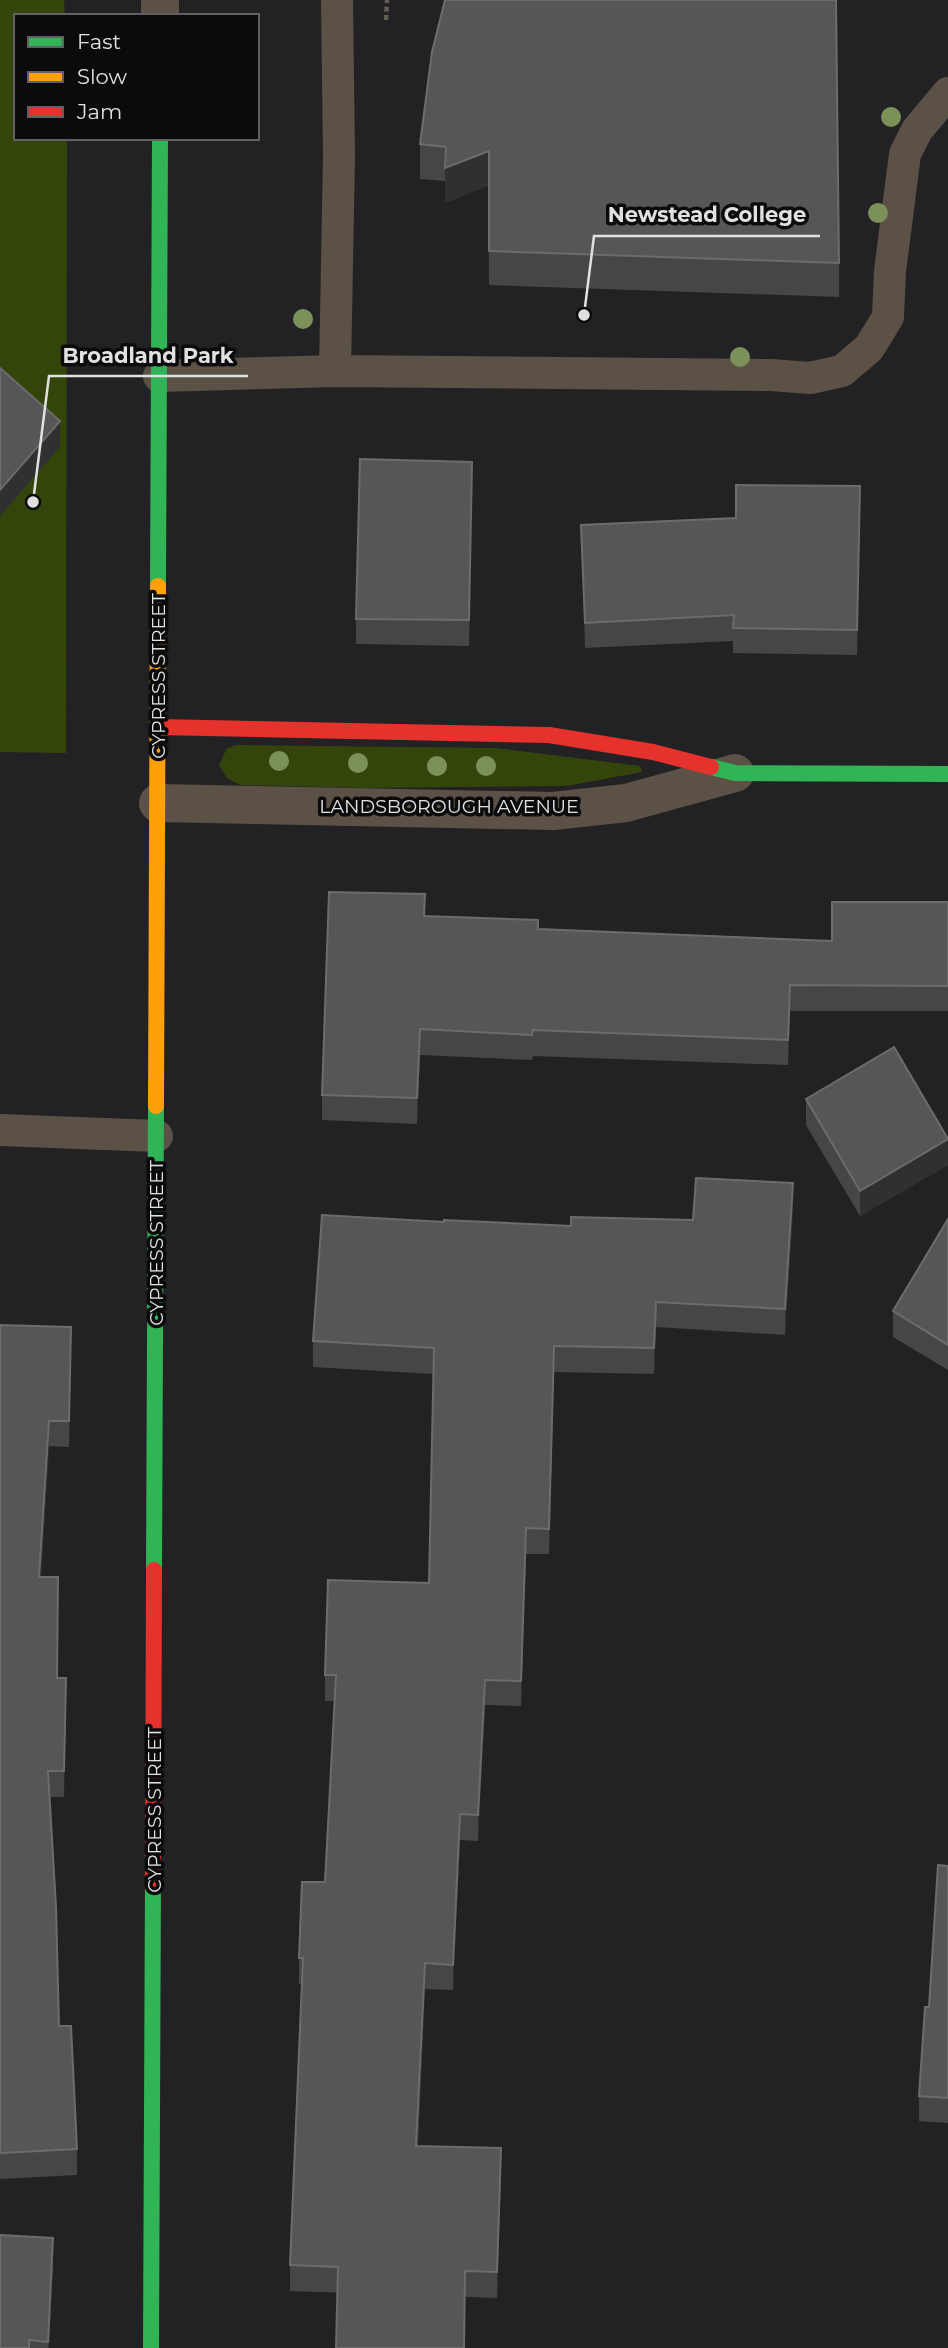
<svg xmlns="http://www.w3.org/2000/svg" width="948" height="2348" font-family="Montserrat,sans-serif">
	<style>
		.green { fill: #34450b }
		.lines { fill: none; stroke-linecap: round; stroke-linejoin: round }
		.path { stroke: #635c55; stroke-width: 4.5; stroke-dasharray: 5 3.5; stroke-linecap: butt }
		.lane { stroke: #5c5146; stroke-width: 32 }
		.street { stroke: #5c5146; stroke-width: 38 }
		.fast { stroke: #30b455; stroke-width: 16 }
		.slow { stroke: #ff9f0a; stroke-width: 16 }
		.jam { stroke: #e5322d; stroke-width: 16 }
		.tree { fill: #7c9159 }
		.wall { fill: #464648 }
		.shaded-wall { fill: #303032 }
		.building { fill: #565658; stroke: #6c6c6e; stroke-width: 2 }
		.labels { text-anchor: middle; stroke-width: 7; stroke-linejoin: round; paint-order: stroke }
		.street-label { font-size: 19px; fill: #e1e1e3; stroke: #0b0b0d }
		.leader { fill: none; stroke: #e1e1e3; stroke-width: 2.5 }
		.callout-dot { fill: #e1e1e3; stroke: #0b0b0d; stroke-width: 2.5 }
		.callout-label { font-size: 21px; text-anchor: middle; font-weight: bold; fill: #e1e1e3; stroke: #0b0b0d; stroke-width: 7; stroke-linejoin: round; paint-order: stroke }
	</style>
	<rect width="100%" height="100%" fill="#222224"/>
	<!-- green -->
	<g class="green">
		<path d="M 0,0 L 64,0 L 65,16 L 16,16 L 16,138 L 67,138 L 66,753 L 0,752 Z"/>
		<path d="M 237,745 L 496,748 L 640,766 L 642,772 L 566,786 L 367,788 L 240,785 L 227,778 L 219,765 L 227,748 Z"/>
	</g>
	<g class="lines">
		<!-- path -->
		<path class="path" d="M 386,20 L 387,0"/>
		<!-- lane -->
		<g class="lane">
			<path d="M 335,371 L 339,156 L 337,0"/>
			<path d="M 159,376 L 335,371 L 771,375 L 810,378 L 842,371 L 869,348 L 888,317 L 890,271 L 905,154 L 917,130 L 948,93"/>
			<path d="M 0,1130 L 157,1136"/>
		</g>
		<!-- street -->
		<g class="street">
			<path d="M 160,16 L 160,0"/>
			<path d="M 158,803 L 553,811 L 626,803 L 735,773"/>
		</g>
		<!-- fast -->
		<g class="fast">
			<path d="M 158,586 L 160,138"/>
			<path d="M 711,767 L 735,773 L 948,774"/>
			<path d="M 154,1570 L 156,1106"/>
			<path d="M 151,2348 L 153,1879"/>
		</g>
		<!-- slow -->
		<path class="slow" d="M 156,1106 L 158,586"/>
		<!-- jam -->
		<g class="jam">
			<path d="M 158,727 L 549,735 L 653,752 L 711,767"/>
			<path d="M 153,1879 L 154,1570"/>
		</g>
	</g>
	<!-- trees -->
	<g class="tree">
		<circle cx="891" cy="117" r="10"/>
		<circle cx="878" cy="213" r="10"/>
		<circle cx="303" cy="319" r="10"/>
		<circle cx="740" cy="357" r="10"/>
		<circle cx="279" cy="761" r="10"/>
		<circle cx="358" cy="763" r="10"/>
		<circle cx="437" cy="766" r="10"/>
		<circle cx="486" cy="766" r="10"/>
	</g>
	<!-- wall -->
	<g class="wall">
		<path d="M 445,0 L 839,263 L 839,297 L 489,285 L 489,185 L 445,203 L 445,181 L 420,179 L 420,144 Z"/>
		<path d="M 472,462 L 469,646 L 356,644 L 356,619 Z"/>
		<path d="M 860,512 L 857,655 L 733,653 L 733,641 L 585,648 L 581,525 Z"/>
		<path d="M 948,902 L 948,1011 L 790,1011 L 788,1065 L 533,1056 L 532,1060 L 420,1055 L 417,1124 L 322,1120 L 322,1095 L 425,916 L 538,929 L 832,941 Z"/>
		<path d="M 806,1099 L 948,1165 L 860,1216 L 806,1125 Z"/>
		<path d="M 793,1209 L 785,1335 L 656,1327 L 654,1374 L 554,1372 L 549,1554 L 526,1554 L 521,1706 L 485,1705 L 478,1841 L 460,1840 L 453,1990 L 425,1989 L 418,2146 L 501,2174 L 497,2298 L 290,2291 L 290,2265 L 302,1984 L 299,1984 L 299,1958 L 325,1882 L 335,1701 L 325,1701 L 325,1675 L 429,1583 L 433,1374 L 313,1367 L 313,1341 L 444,1222 L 571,1226 L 693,1220 Z"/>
		<path d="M 948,1219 L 948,1370 L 893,1337 L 893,1311 Z"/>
		<path d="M 0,1325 L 71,1353 L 69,1447 L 49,1446 L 41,1577 L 57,1678 L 66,1704 L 64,1797 L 49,1797 L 59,2026 L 77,2149 L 77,2175 L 0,2179 Z"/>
		<path d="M 948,1866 L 948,2123 L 919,2121 L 919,2096 L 929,2007 Z"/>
		<path d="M 53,2264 L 49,2348 L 0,2348 Z"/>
	</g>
	<!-- shaded-wall -->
	<g class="shaded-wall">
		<path d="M 489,151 L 489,185 L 445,203 L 445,168 Z"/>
		<path d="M 60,421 L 60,447 L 0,516 L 0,490 Z"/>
		<path d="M 790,985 L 790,1011 L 788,1065 L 788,1040 Z"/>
		<path d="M 420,1029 L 420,1055 L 417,1124 L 417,1098 Z"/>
		<path d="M 948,1139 L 948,1165 L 860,1216 L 860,1191 Z"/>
		<path d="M 793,1183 L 793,1209 L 785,1335 L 785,1309 Z"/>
		<path d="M 656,1302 L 656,1327 L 654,1374 L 654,1348 Z"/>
		<path d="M 554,1346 L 554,1372 L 549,1554 L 549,1529 Z"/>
		<path d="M 49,1421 L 49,1446 L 39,1602 L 39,1577 Z"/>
		<path d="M 526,1528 L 526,1554 L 521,1706 L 521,1681 Z"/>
		<path d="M 485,1680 L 485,1705 L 478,1841 L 478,1815 Z"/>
		<path d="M 460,1814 L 460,1840 L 453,1990 L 453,1965 Z"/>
		<path d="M 425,1963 L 425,1989 L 416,2171 L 416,2146 Z"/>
		<path d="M 501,2148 L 501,2174 L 497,2298 L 497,2272 Z"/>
		<path d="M 53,2238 L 53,2264 L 49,2348 L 48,2348 Z"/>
	</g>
	<!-- building -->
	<g class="building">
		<path d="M 445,0 L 836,0 L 839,263 L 489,251 L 489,151 L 445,168 L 446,147 L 420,144 L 432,52 Z"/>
		<path d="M 0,368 L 60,421 L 0,490 Z"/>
		<path d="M 360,459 L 472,462 L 469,620 L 356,619 Z"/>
		<path d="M 736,485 L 860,486 L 857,630 L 733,628 L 734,615 L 585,623 L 581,525 L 736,518 Z"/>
		<path d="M 329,892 L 425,894 L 424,916 L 538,920 L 538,929 L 832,941 L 832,902 L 948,902 L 948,986 L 790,985 L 788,1040 L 533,1030 L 532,1035 L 420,1029 L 417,1098 L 322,1095 Z"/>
		<path d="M 894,1047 L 948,1139 L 860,1191 L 806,1099 Z"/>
		<path d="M 696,1178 L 793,1183 L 785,1309 L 656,1302 L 654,1348 L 554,1346 L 549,1529 L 526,1528 L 521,1681 L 485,1680 L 478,1815 L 460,1814 L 453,1965 L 425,1963 L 416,2146 L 501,2148 L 497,2272 L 465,2271 L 464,2348 L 336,2348 L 338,2267 L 290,2265 L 303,1958 L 299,1958 L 302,1882 L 325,1882 L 336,1675 L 325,1675 L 328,1580 L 429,1583 L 434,1348 L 313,1341 L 322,1215 L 444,1222 L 444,1220 L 571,1226 L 571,1217 L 693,1220 Z"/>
		<path d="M 948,1219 L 948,1345 L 893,1311 Z"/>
		<path d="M 0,1325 L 71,1327 L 69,1421 L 49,1421 L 39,1577 L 58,1577 L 57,1678 L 66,1678 L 64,1771 L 48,1771 L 56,1907 L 59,2026 L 71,2026 L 77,2149 L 0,2153 Z"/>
		<path d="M 938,1865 L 948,1866 L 948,2098 L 919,2096 L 925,2007 L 929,2007 Z"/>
		<path d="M 0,2235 L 53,2238 L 48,2342 L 29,2340 L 29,2348 L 0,2348 Z"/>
	</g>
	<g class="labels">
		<!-- street labels -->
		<g class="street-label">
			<text transform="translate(158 676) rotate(-90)" y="7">CYPRESS STREET</text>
			<text x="449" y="813">LANDSBOROUGH AVENUE</text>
			<text transform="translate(156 1243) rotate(-90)" y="7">CYPRESS STREET</text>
			<text transform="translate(154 1810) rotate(-90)" y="7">CYPRESS STREET</text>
		</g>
	</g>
	<!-- callouts -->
	<path class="leader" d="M584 315L594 236H820M33 502L49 376H248"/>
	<g class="callout-dot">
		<circle cx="584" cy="315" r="7"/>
		<circle cx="33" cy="502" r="7"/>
	</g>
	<g class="callout-label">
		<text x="707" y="222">Newstead College</text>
		<text x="148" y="363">Broadland Park</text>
	</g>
	<!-- legend -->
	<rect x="14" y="14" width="245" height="126" fill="#0b0b0d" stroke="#616163" stroke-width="2"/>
	<rect x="28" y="37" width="35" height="10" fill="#30b455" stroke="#616163" stroke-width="2"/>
	<text x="77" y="49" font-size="21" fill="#e1e1e3">Fast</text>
	<rect x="28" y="72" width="35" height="10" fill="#ff9f0a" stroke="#616163" stroke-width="2"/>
	<text x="77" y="84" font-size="21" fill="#e1e1e3">Slow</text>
	<rect x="28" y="107" width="35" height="10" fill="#e5322d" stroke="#616163" stroke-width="2"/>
	<text x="77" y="119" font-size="21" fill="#e1e1e3">Jam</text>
</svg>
